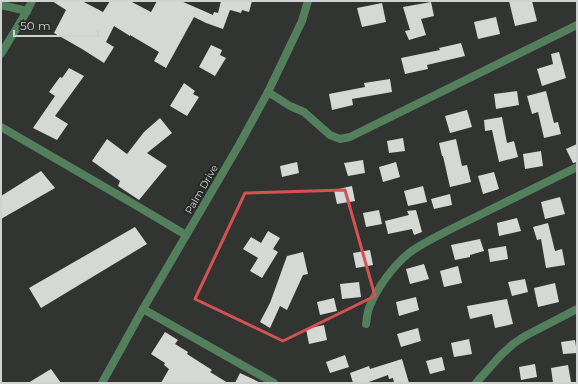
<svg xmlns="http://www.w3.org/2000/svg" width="578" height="384" font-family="Montserrat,sans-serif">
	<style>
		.building { fill: #d5d8d5 }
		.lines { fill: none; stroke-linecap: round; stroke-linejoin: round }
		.minor { stroke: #547f5d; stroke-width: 8 }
		.tertiary { stroke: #547f5d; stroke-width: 8 }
		.marked { fill: none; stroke: #d45252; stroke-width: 3; stroke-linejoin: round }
		.labels { text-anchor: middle; stroke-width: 4; stroke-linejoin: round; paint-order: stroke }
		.street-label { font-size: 10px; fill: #d0d2d1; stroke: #282a28 }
	</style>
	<rect width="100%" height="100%" fill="#323432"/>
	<!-- building -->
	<g class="building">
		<path d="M 52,1 L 82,1 L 103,12 L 110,1 L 130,1 L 151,12 L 157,1 L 181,1 L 213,15 L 214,12 L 218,13 L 221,1 L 252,1 L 249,12 L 242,10 L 241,13 L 230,10 L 223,29 L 206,23 L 194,17 L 166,68 L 154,61 L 159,52 L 130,35 L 130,36 L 114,26 L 106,42 L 114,47 L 104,63 L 82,49 L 54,33 L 66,10 Z"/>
		<path d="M 509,1 L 532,1 L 537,21 L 515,26 Z"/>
		<path d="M 431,2 L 434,16 L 421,19 L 426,35 L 409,40 L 405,31 L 410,30 L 403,7 Z"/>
		<path d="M 382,3 L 386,22 L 362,27 L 357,8 Z"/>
		<path d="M 496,17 L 500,34 L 478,39 L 474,22 Z"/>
		<path d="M 461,43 L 465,56 L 427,65 L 428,69 L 405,74 L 401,58 L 440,50 L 439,48 Z"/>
		<path d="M 211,45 L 222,50 L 220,55 L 226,58 L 215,76 L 199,67 Z"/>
		<path d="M 559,52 L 566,78 L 542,86 L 537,69 L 553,64 L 551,54 Z"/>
		<path d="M 69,68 L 84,76 L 55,116 L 68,124 L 57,140 L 33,128 L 55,96 L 49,92 L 60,77 L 62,78 Z"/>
		<path d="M 390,79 L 392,92 L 352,99 L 353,105 L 332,110 L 329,94 L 365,87 L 364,83 Z"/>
		<path d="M 184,83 L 195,91 L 193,94 L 199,97 L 187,116 L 170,106 Z"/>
		<path d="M 517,91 L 519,105 L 496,109 L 494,94 Z"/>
		<path d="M 546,91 L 554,123 L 558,122 L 561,134 L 544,138 L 538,112 L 532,114 L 527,96 Z"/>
		<path d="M 467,110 L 472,127 L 450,133 L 445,116 Z"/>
		<path d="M 502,117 L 507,143 L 514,141 L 518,157 L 499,162 L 492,130 L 485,131 L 484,120 Z"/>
		<path d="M 160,118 L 172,133 L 147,153 L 167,166 L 139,200 L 118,186 L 120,181 L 92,161 L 107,139 L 127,154 L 144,132 Z"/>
		<path d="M 403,138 L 405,151 L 389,153 L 387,141 Z"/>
		<path d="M 456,139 L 462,166 L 467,165 L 471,182 L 450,187 L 443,156 L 442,156 L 439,143 Z"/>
		<path d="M 577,144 L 577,162 L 573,163 L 566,149 Z"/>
		<path d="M 541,151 L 543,166 L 525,169 L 523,154 Z"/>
		<path d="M 363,160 L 365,173 L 348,176 L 344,163 Z"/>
		<path d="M 297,162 L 299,173 L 282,177 L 280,166 Z"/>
		<path d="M 396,162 L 400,177 L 383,182 L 379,167 Z"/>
		<path d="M 41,171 L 55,188 L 1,219 L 1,196 Z"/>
		<path d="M 494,172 L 499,189 L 483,194 L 478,176 Z"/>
		<path d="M 352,186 L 355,201 L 337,204 L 334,190 Z"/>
		<path d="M 423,186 L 427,202 L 408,206 L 404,191 Z"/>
		<path d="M 450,194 L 452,205 L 434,209 L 431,199 Z"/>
		<path d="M 560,197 L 565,214 L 545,219 L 541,202 Z"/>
		<path d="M 379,210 L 382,224 L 366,227 L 363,213 Z"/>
		<path d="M 416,210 L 422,232 L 414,235 L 412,229 L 388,234 L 385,221 L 409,215 L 407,211 Z"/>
		<path d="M 517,218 L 521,231 L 499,236 L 497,223 Z"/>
		<path d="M 548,223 L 555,251 L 562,249 L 565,265 L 546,268 L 541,239 L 537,240 L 533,227 Z"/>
		<path d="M 135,227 L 147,244 L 41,308 L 29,288 Z"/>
		<path d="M 268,231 L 280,238 L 273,249 L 278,252 L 262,278 L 250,271 L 258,258 L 243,249 L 251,237 L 261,243 Z"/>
		<path d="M 480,239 L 484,251 L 470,255 L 470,257 L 455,260 L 451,245 Z"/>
		<path d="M 506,246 L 508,259 L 490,262 L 488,249 Z"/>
		<path d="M 370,250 L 373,265 L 356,268 L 353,253 Z"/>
		<path d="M 303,252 L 308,274 L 303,275 L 287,310 L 280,306 L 270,328 L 260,322 L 270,303 L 287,256 Z"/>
		<path d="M 424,264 L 429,279 L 410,284 L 406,269 Z"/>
		<path d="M 458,266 L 462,283 L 444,287 L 440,271 Z"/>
		<path d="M 525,279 L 528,292 L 512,296 L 508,282 Z"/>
		<path d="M 359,282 L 361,297 L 342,299 L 340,284 Z"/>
		<path d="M 555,283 L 559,302 L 538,307 L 534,288 Z"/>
		<path d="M 416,297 L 419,310 L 399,316 L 396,302 Z"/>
		<path d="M 334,298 L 337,311 L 320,315 L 317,302 Z"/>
		<path d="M 507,299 L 513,324 L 495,328 L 492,314 L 470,319 L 467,306 Z"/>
		<path d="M 324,325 L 327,340 L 309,344 L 306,329 Z"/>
		<path d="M 418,328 L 421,341 L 401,347 L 397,334 Z"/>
		<path d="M 165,332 L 178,340 L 175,344 L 188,352 L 187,354 L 212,370 L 210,372 L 228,383 L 161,383 L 169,369 L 164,365 L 165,363 L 151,354 Z"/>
		<path d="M 469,339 L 472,354 L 454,357 L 451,343 Z"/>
		<path d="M 575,340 L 577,353 L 563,354 L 561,342 Z"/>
		<path d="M 345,355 L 349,367 L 330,373 L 326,362 Z"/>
		<path d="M 442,357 L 445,370 L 430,374 L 426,361 Z"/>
		<path d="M 402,359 L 409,383 L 394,383 L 393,378 L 389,379 L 388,375 L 366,383 L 353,383 L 350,373 L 369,366 L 370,369 Z"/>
		<path d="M 535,364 L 537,377 L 521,380 L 519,367 Z"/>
		<path d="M 568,365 L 571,382 L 553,383 L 551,368 Z"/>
		<path d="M 51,369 L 61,383 L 28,383 Z"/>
		<path d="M 240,373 L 261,383 L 235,383 Z"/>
	</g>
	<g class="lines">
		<!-- minor -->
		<g class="minor">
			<path d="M 1,5 L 27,11"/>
			<path d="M 1,54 L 27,11 L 32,1"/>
			<path d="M 268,92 L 290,106 L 304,112 L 330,135 L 340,139 L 350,137 L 577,25"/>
			<path d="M 1,127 L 132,203 L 186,235"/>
			<path d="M 143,309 L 274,383"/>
			<path d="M 366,324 C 367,319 367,313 369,308 C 377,288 392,267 409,253 C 421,244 434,238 447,231 L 577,167"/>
			<path d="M 476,383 L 501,355 L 513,344 L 525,336 L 577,309"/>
		</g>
		<!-- tertiary -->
		<path class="tertiary" d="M 102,383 L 143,309 L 239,145 L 268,92 L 302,21 L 308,1"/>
	</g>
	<!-- marked area -->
	<path class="marked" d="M 345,190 L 375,296 L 283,341 L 195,299 L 245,193 Z"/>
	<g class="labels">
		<!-- street labels -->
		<g class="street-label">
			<text transform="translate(201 189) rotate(-60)" y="4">Palm Drive</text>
		</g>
	</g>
	<!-- border -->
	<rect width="578" height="384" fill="none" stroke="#d0d2d1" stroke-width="4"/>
	<!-- scale -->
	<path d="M14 30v6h84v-6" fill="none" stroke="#d0d2d1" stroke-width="2"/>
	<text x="20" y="30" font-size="12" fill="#d0d2d1" stroke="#282a28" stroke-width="3" paint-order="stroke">50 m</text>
</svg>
